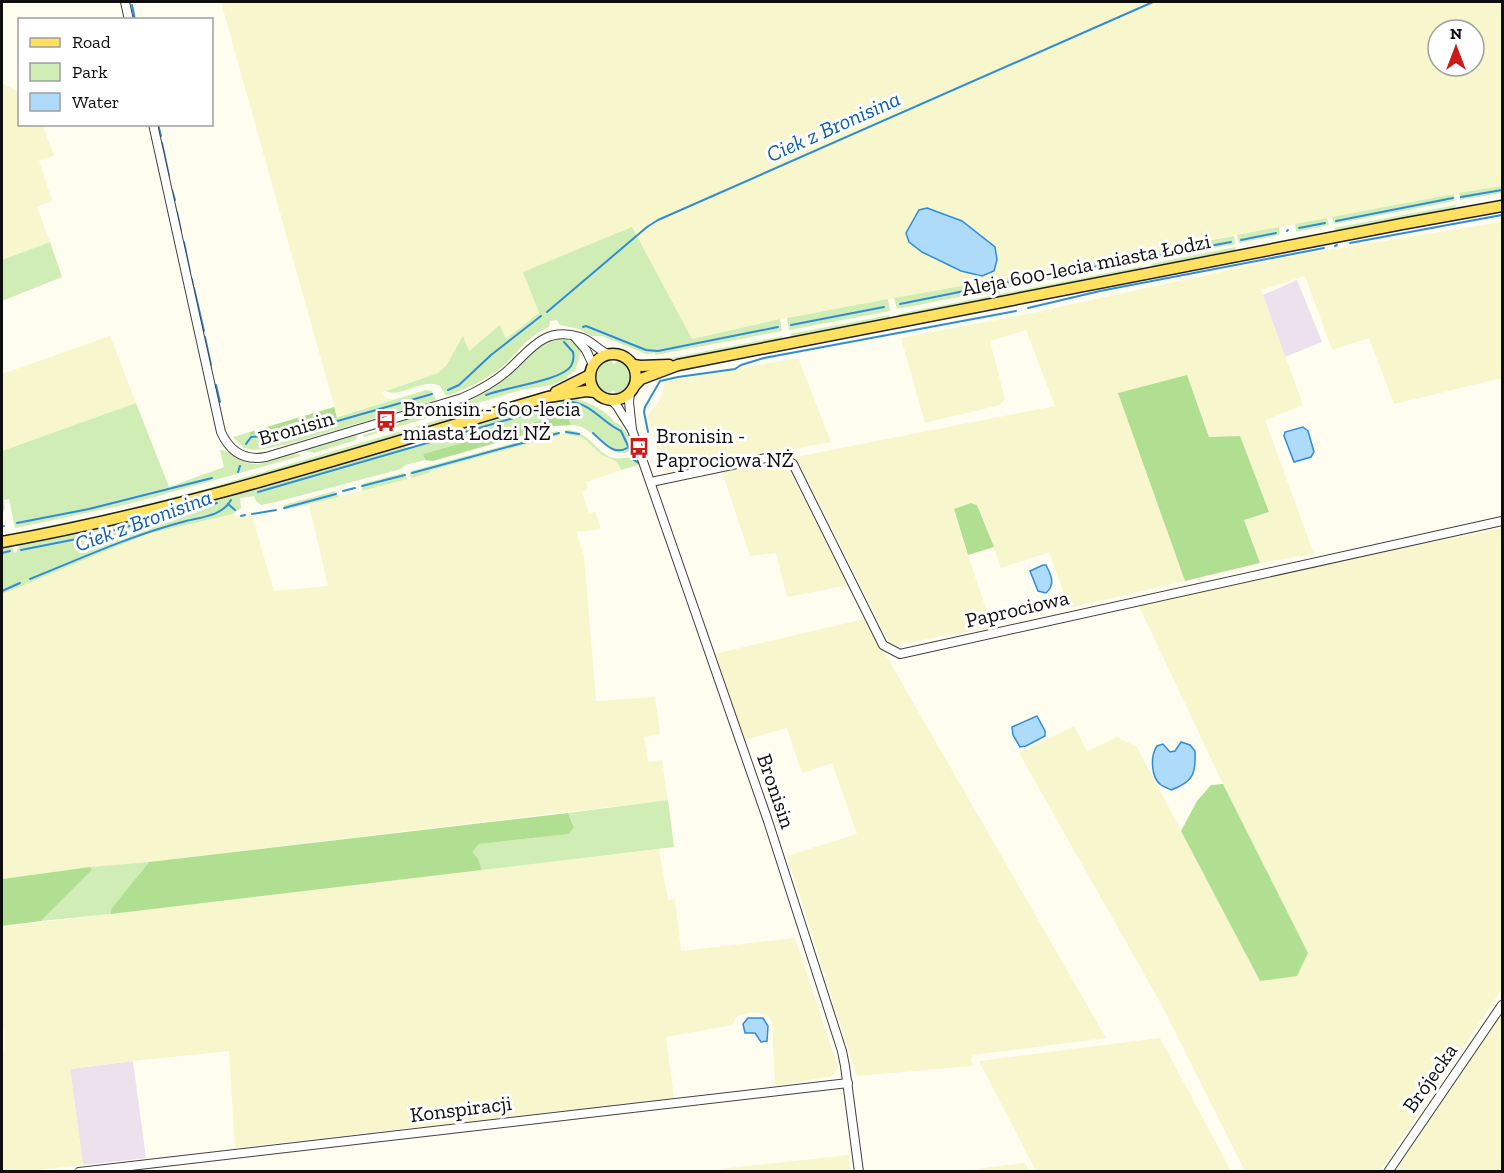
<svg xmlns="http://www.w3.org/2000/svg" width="1504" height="1173" font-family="'Zilla Slab',serif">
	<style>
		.industrial { fill: #ede1ed }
		.farmland { fill: #f8f6cc; fill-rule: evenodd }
		.green { fill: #cfedb5 }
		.forest { fill: #b1df92 }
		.water { fill: #afdbfb; stroke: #2f8cd9; stroke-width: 1.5 }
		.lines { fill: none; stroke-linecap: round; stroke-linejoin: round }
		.stream { stroke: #2f8cd9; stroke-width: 2 }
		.minor-casing { stroke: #414141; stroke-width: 10 }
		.major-casing { stroke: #1f1f1f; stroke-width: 13 }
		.minor { stroke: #fff; stroke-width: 8 }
		.major { stroke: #ffe15f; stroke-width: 10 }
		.labels { text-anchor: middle; stroke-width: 6; stroke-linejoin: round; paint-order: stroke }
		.street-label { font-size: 21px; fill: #0e0e0e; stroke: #fff }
		.poi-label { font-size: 21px; fill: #0e0e0e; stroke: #fff; text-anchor: start }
		.water-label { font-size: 22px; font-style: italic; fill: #0c5dab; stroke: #fff }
	</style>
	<rect width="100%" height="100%" fill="#fffdef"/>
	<!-- industrial -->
	<g class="industrial">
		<path d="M 1297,280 L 1322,342 L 1285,357 L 1263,295 Z"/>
		<path d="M 133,1061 L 146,1158 L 83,1165 L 70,1069 Z"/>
	</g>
	<!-- farmland -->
	<g class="farmland">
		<path d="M 221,2 L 1502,2 L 1502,186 L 780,319 L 692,339 L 632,228 L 524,273 L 539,313 L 506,339 L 500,326 L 468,351 L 463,337 L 446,366 L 438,373 L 382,392 L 385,397 L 394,400 L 337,416 ZM 1438,30 L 1474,30 L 1474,66 L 1438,66 Z"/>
		<path d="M 2,83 L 19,92 L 20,124 L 42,125 L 54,155 L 39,161 L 52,201 L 37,207 L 50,242 L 2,260 Z"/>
		<path d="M 1502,222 L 1502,378 L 1394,404 L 1369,338 L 1332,350 L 1305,276 L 1261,290 L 1303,405 L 1265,420 L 1314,554 L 1260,563 L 1244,520 L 1268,512 L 1240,436 L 1209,437 L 1187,375 L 1119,393 L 1185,581 L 1069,608 L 1049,552 L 1001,568 L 978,505 L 971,503 L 954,513 L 992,627 L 896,645 L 889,642 L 796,457 L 1055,406 L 1026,330 L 990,341 L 1005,399 L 1000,405 L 925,423 L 901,338 L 1023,315 L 1298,255 Z"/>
		<path d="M 110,336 L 136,403 L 2,451 L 2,374 Z"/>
		<path d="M 798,358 L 831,442 L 665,472 L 648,416 L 660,400 L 665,382 Z"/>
		<path d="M 566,433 L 580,437 L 587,441 L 610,460 L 617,462 L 621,470 L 586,482 L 588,489 L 582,492 L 589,513 L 595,512 L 601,529 L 576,532 L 584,555 L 596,701 L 655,697 L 660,734 L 644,737 L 648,762 L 662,760 L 668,800 L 149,862 L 90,867 L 2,879 L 2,594 L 147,534 L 233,514 L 236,517 L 245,513 L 246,517 L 252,516 L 274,591 L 328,586 L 309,505 L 429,473 L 432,470 Z"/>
		<path d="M 775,460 L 785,462 L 849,585 L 787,597 L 776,553 L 750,556 L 722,472 Z"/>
		<path d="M 1502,528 L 1502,989 L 1380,1171 L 1245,1171 L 1160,1002 L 1019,753 L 1074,726 L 1087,751 L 1117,737 L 1137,747 L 1260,981 L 1308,953 L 1223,784 L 1138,604 Z"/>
		<path d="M 865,619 L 960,784 L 1106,1038 L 973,1055 L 971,1059 L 973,1066 L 857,1076 L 787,856 L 857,834 L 832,763 L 802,773 L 787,728 L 744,740 L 714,654 Z"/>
		<path d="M 659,849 L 668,900 L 675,899 L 681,951 L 795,938 L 837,1065 L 837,1070 L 832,1076 L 775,1086 L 772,1022 L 768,1016 L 757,1012 L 749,1013 L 737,1016 L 732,1025 L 666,1037 L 674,1098 L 235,1148 L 229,1051 L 133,1061 L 70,1069 L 83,1165 L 29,1171 L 2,1171 L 2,1069 L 4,1048 L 4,1030 L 2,1025 L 2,927 Z"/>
		<path d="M 1502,1014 L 1502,1171 L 1395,1171 Z"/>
		<path d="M 1160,1038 L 1231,1171 L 1036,1171 L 979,1061 Z"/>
		<path d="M 849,1155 L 850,1171 L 721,1171 L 720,1169 Z"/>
		<path d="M 1025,1163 L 1029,1171 L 960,1171 Z"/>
	</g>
	<!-- green -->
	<g class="green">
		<path d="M 1502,186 L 1502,193 L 1460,200 L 1459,193 Z"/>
		<path d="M 1454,194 L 1455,201 L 1334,224 L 1332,217 Z"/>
		<path d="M 1456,205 L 1455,208 L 1337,231 L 1334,228 Z"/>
		<path d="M 1327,218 L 1329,225 L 1296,232 L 1295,224 Z"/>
		<path d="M 632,227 L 692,339 L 780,319 L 782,331 L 655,355 L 655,353 L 646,354 L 602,336 L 591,336 L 579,329 L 560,325 L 557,320 L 550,321 L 549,327 C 529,334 519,352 503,366 C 486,380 467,389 446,396 L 440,386 C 421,377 401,399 386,391 L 438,373 L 446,366 L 463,336 L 469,351 L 500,325 L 506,339 L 539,313 L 523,272 Z"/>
		<path d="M 1279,227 L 1279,235 L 1239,243 L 1237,235 Z"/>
		<path d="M 1234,236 L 1235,244 L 1149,260 L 1147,252 Z"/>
		<path d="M 50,242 L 62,277 L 2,301 L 2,260 Z"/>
		<path d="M 1236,247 L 1235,250 L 1153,266 L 1150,264 Z"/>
		<path d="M 1139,254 L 1141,262 L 897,309 L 894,298 Z"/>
		<path d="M 1143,266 L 1142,268 L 900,316 L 898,314 Z"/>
		<path d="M 888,299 L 890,311 L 789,330 L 787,318 Z"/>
		<path d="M 890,315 L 889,318 L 792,337 L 790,334 Z"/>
		<path d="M 783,336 L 782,339 L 665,361 L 655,361 Z"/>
		<path d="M 557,339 C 569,339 576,341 581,352 L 575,371 L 567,376 L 568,378 L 552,385 L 521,390 L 364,437 L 363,435 L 399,424 L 399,421 C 431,412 466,405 495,386 C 516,372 532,346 557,339 Z"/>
		<path d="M 610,360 L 614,364 L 618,360 L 626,364 L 631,373 C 632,384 628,391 617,395 L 613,390 L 609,394 L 601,390 L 597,382 C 596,371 600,363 610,360 Z"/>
		<path d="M 426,390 L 432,391 L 436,400 L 289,444 L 264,449 L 254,450 L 244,448 L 233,437 L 250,432 L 251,435 L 298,429 Z"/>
		<path d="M 568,398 C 581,397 610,412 615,423 L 617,423 C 625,429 629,436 633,445 L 631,450 C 613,462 599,436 585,429 C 581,426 576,425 571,425 L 567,413 L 423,454 L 425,460 L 405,465 L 401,469 L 276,502 L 261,505 L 256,501 L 254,496 L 240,498 L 241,508 L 233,514 L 147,534 L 2,594 L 2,548 L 10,546 L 13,548 L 14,553 L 17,552 L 19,545 L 152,517 L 225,498 L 405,445 L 406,448 L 429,442 L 428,438 Z"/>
		<path d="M 136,403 L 169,487 L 224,467 L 220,450 C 232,451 239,463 256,464 C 271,464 285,452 299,454 L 301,456 L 129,504 L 15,528 L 9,499 L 4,500 L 5,508 L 2,515 L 2,451 Z"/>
		<path d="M 478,408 L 484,408 L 476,412 C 324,457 173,505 17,534 L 15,533 L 115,512 L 206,489 Z"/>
		<path d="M 565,430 C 586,429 594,449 610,457 C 620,461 630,455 639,459 L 642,464 L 621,470 L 617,462 L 602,455 L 587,441 L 580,437 L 565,434 Z"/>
		<path d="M 557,431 L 560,435 L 432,470 L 429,473 L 411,478 L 410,473 L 411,471 Z"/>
		<path d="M 357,434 L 356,440 L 314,453 L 303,450 Z"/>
		<path d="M 403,473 L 405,474 L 407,479 L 362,491 L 362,484 Z"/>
		<path d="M 335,491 L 339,497 L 284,510 L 284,505 Z"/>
		<path d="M 668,800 L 674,847 L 482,870 L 478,860 L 471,852 L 479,844 L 569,834 L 574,826 L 568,813 Z"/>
		<path d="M 149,862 L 111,909 L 111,914 L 41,921 L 92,870 L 90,867 Z"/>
	</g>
	<!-- forest -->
	<g class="forest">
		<path d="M 1187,375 L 1209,437 L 1240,436 L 1269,512 L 1244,520 L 1260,563 L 1185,581 L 1118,393 Z"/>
		<path d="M 334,407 L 337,418 L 286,431 L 250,435 L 250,432 Z"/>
		<path d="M 567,413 L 571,425 L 555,426 L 433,461 L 425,460 L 423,454 Z"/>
		<path d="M 971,503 L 977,505 L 994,547 L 968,555 L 954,509 Z"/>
		<path d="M 1223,784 L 1308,953 L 1297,976 L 1260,981 L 1181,831 L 1197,801 L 1211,785 Z"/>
		<path d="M 568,813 L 574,827 L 569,834 L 479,844 L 472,852 L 478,859 L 482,870 L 111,914 L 111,909 L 149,862 Z"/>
		<path d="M 90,867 L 92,870 L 41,921 L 2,926 L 2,879 Z"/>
	</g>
	<!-- water -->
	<g class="water">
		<path d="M 927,208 L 962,221 L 995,247 L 997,260 L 994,271 L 982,276 L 961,271 L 922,252 L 909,242 L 906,233 L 919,210 Z"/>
		<path d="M 1303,427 L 1308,431 L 1314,452 L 1311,457 L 1294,462 L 1284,436 L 1285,432 Z"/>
		<path d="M 1043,565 L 1046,565 C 1051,575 1056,584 1046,593 L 1038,591 L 1030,571 Z"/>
		<path d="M 1037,716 L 1045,731 L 1045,736 L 1026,746 L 1020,747 L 1013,735 L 1012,727 Z"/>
		<path d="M 1181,742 L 1190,745 L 1195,751 C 1196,774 1193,782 1171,790 C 1168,788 1164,787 1161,785 C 1151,778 1150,756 1157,746 L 1163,744 L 1170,752 L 1175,751 Z"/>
		<path d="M 748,1018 L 763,1018 L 768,1026 L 767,1041 L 761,1042 L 755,1033 L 745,1033 L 743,1024 Z"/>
	</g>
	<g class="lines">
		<!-- stream -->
		<g class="stream">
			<path d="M 132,5 L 135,20"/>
			<path d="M 158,124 L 161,136"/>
			<path d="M 162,143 L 169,176"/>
			<path d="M 172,190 L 175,200"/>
			<path d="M 1461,197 L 1502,190"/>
			<path d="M 177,212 L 181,231"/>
			<path d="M 1336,221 L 1453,198"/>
			<path d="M 1299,228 L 1325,223"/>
			<path d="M 1287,231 L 1288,230"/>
			<path d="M 1241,240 L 1276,233"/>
			<path d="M 184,242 L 190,272"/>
			<path d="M 1350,243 L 1502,215"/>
			<path d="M 1335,246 L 1337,245"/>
			<path d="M 1151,257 L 1231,242"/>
			<path d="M 192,279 L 193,286"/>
			<path d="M 1021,280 L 1138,259"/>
			<path d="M 194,288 L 204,331"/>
			<path d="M 900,304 L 1009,282"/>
			<path d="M 1028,308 L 1100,291 L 1324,248"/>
			<path d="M 547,312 L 647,227 L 658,220 L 1153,2"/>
			<path d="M 791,325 L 884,307"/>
			<path d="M 583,327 L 586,326 L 646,350 L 658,351 L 778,327"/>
			<path d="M 205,337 L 211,365"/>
			<path d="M 216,385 L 220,402"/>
			<path d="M 448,390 L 459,385 L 491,355 L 541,316"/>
			<path d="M 486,395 C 506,387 561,381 571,366 C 574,361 574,357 573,352 L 564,342"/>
			<path d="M 566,432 L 579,434"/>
			<path d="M 648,432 L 644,412 L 645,407 L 660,381 L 678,377 L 735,369 L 741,365 L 764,358 L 1016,311"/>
			<path d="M 593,433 C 603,442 614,456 627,448"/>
			<path d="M 246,444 L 251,437 L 299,432 L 432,394"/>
			<path d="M 634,460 L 640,464"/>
			<path d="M 238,472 L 240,466"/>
			<path d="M 412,473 L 559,433"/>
			<path d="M 362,486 L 405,475"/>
			<path d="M 343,491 L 355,488"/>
			<path d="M 258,492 L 569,402 C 590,402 604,424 621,431 L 629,448"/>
			<path d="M 228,504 L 235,510"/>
			<path d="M 284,508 L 336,494"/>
			<path d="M 252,514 L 276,510"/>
			<path d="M 241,516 L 245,515"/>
			<path d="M 17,523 L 89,509 L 212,478"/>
			<path d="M 2,526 L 4,526"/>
			<path d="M 21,550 L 92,536 L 217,503"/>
			<path d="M 2,553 L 10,551"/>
			<path d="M 30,579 C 82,558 132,535 186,521 C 202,517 222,516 231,500"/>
			<path d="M 2,591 L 20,583"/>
		</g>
		<defs>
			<g id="minor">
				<path d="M 125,2 L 129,20"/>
				<path d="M 153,124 L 221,432 C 230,452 245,461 266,457 L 462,398 C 478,391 493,383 506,372 C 531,350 543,326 580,337 C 591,340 598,350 608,354"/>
				<path d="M 574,336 L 586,350 L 593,365"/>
				<path d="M 630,393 L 629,402 L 632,430 L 768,821 L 842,1051 L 845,1066 L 859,1172"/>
				<path d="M 611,400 L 617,406 L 632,430"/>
				<path d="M 651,482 L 771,457 L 781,456 L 793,464 L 883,645 L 900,654 L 1502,521"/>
				<path d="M 79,1172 L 848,1083"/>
				<path d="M 1388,1172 L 1502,1005"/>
			</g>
			<g id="major">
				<circle cx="613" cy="377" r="23"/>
				<path d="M 634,365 L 640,366 L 669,365"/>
				<path d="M 635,385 L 641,379 L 678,365 L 1402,224 L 1502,206"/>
				<path d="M 556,392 L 590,375"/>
				<path d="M 2,542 C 187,509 367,450 548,397 L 586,391 L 595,392"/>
			</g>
		</defs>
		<!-- minor casing -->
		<use href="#minor" class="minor-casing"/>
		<!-- major casing -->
		<use href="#major" class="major-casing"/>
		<!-- minor -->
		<use href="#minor" class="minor"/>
		<!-- major -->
		<use href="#major" class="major"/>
	</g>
	<!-- icons -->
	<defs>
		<symbol id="bus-bare" viewBox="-9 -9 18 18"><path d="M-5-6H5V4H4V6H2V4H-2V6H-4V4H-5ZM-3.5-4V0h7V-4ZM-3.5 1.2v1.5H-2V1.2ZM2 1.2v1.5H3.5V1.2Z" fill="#ca1b1a" stroke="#fff" stroke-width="2.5" paint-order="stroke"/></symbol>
	</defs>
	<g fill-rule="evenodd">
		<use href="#bus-bare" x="371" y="406" width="30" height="30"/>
		<use href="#bus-bare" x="624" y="433" width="30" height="30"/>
	</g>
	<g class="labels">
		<!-- street labels -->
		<g class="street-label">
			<text transform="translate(1086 265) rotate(-11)" y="7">Aleja 600-lecia miasta Łodzi</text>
			<text transform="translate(296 428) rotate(-16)" y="7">Bronisin</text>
			<text transform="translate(1017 609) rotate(-13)" y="7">Paprociowa</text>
			<text transform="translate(776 791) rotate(71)" y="7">Bronisin</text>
			<text transform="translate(1430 1078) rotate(-55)" y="7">Brójecka</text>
			<text transform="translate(461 1109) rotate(-7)" y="7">Konspiracji</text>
		</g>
		<!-- poi labels -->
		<g class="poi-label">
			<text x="403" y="416">Bronisin - 600-lecia<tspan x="403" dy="24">miasta Łodzi NŻ</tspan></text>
			<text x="656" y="443">Bronisin -<tspan x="656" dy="24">Paprociowa NŻ</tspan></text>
		</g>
		<!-- water labels -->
		<g class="water-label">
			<text transform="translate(833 126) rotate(-24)" y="8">Ciek z Bronisina</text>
			<text transform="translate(143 520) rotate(-20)" y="8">Ciek z Bronisina</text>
		</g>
	</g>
	<!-- border -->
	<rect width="1504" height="1173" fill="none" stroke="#0e0e0e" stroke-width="6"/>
	<!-- legend -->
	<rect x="18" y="18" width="195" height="108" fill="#ffffff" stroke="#9f9f9f" stroke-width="1.5"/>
	<rect x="30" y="38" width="30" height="9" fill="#ffe15f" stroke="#9f9f9f" stroke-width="1.5"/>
	<text x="72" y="48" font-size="18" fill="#0e0e0e">Road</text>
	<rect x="30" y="63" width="30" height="18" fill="#cfedb5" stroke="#9f9f9f" stroke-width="1.5"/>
	<text x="72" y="78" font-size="18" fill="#0e0e0e">Park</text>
	<rect x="30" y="93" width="30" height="18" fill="#afdbfb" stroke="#9f9f9f" stroke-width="1.5"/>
	<text x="72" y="108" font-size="18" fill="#0e0e0e">Water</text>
	<!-- north arrow -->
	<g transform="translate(1456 48)"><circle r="28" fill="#ffffff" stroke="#9f9f9f" stroke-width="1.5"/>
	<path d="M0-4.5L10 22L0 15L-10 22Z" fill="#ca1b1a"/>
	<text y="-9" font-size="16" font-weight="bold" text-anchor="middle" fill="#0e0e0e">N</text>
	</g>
</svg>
